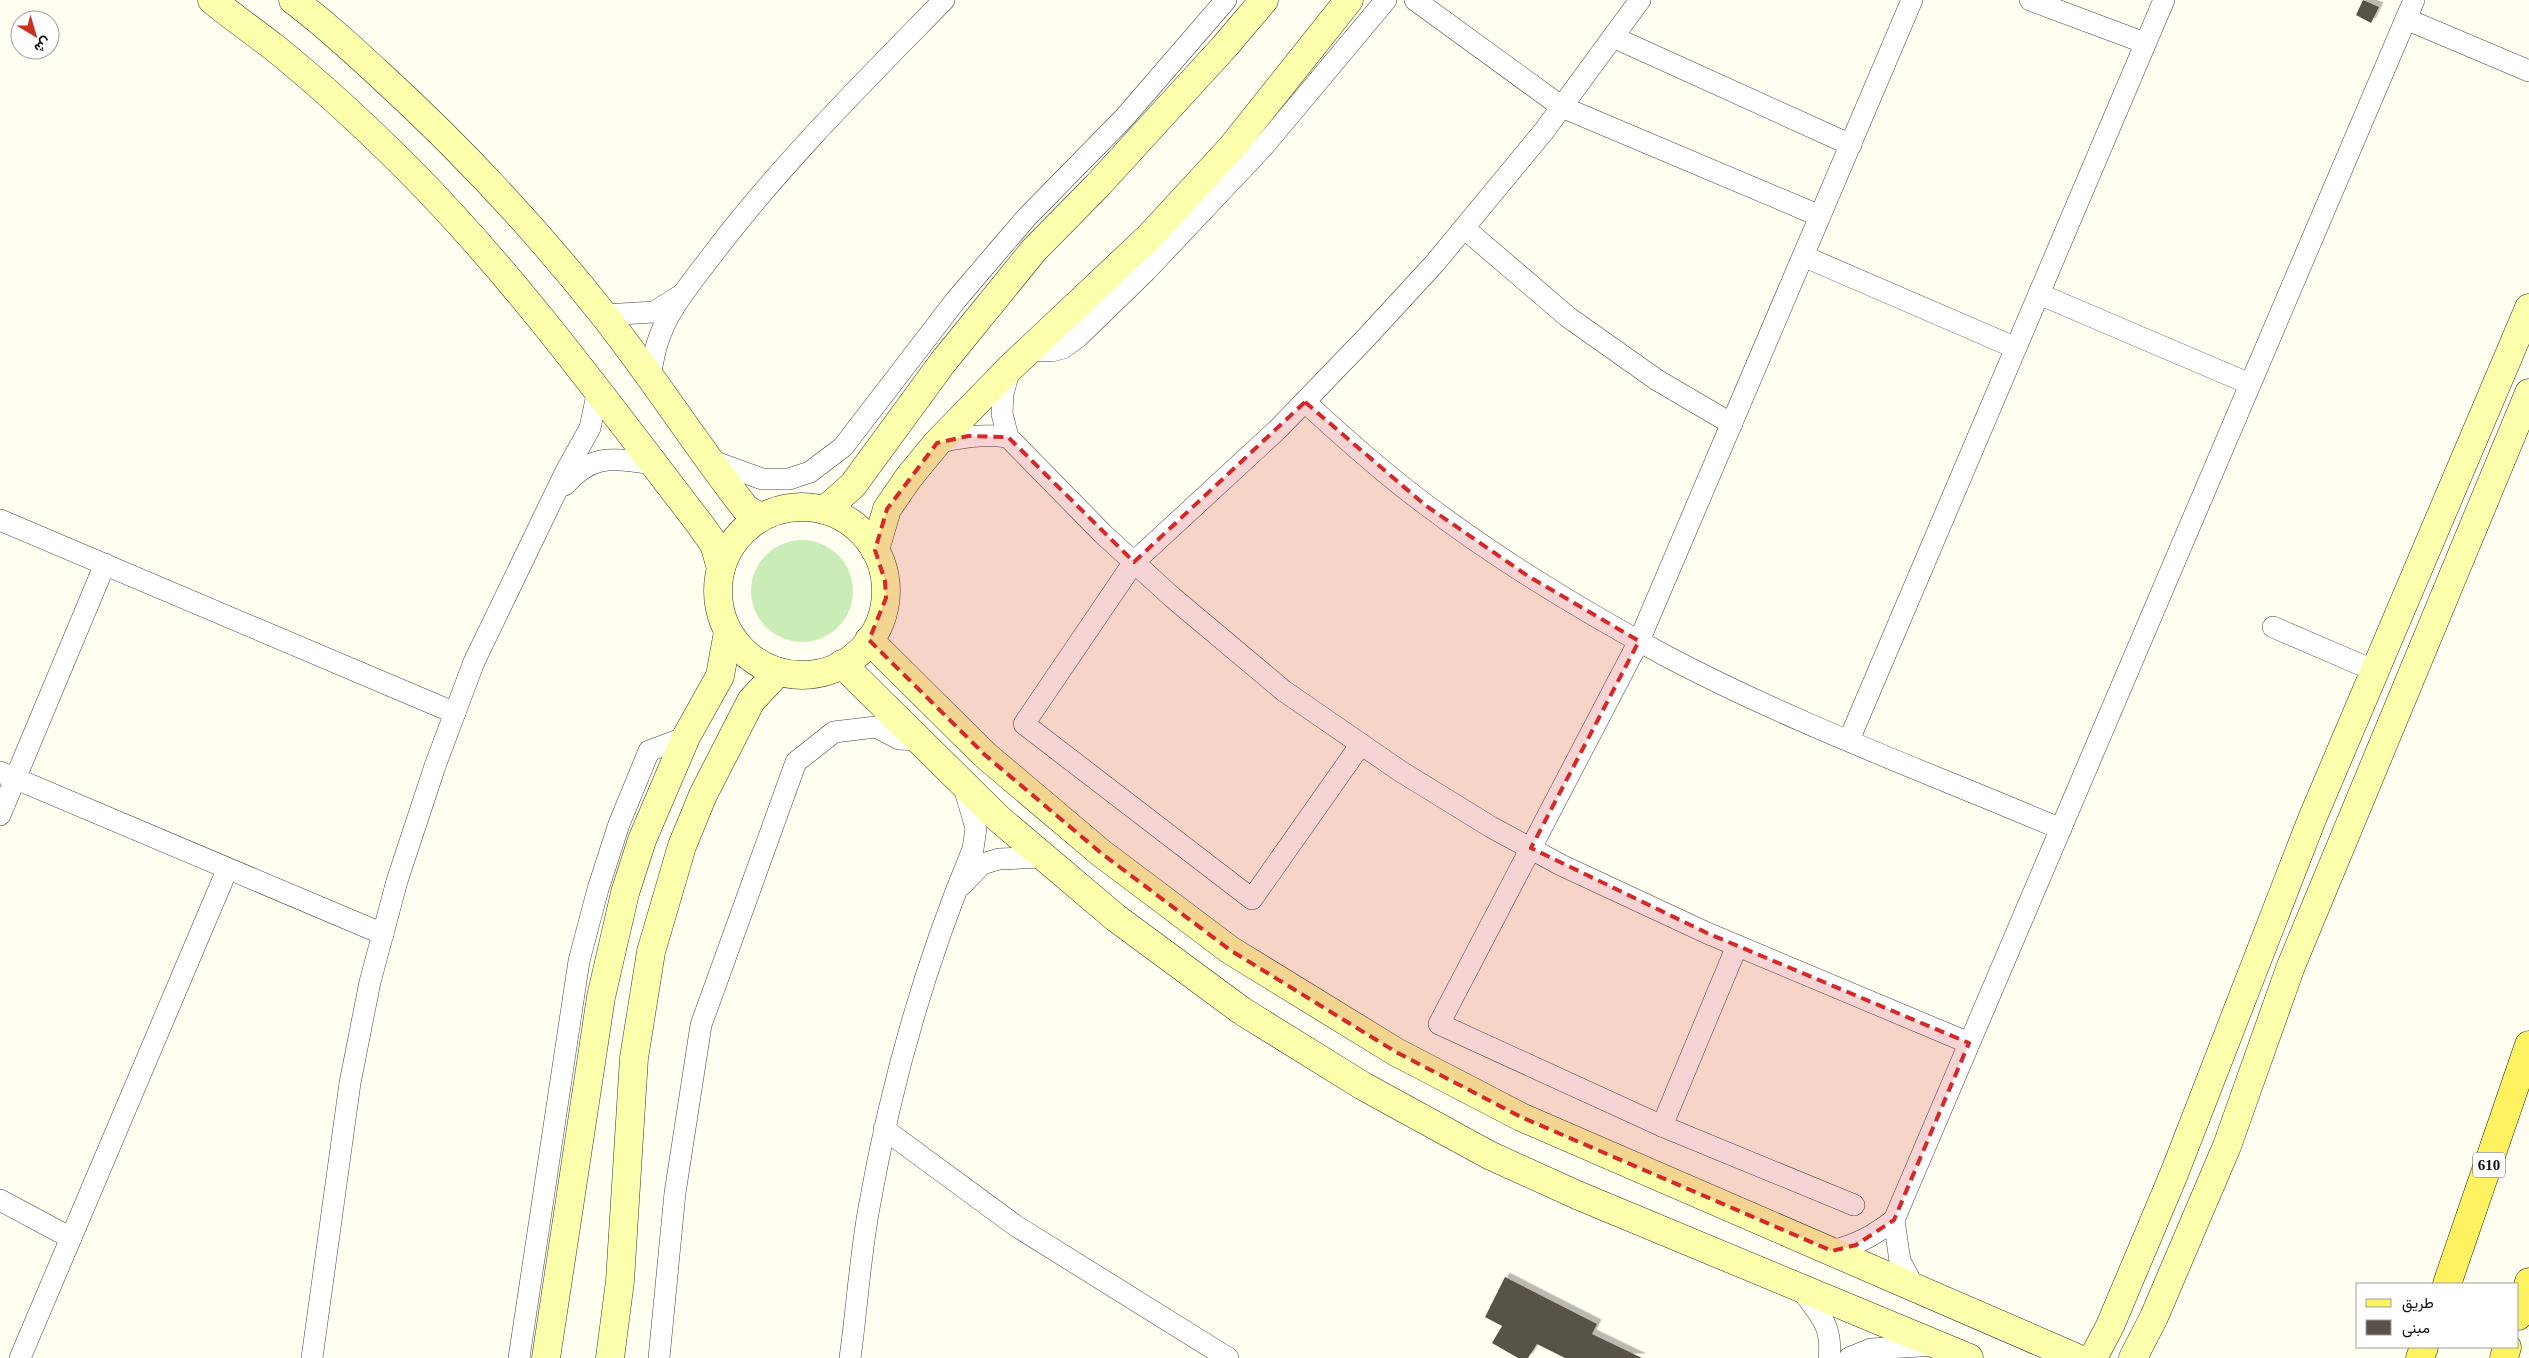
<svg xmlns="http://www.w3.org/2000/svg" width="2529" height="1358" font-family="'Times New Roman',Vazirmatn,serif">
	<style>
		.green { fill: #caedb7 }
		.building { fill: #58524a; filter: url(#shadow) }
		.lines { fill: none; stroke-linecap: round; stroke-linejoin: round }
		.minor-casing { stroke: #424242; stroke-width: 22 }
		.secondary-casing { stroke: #313131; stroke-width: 29 }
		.primary-casing { stroke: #202020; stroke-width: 29 }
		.minor { stroke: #fff; stroke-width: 21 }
		.secondary { stroke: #fbffac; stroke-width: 28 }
		.primary { stroke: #fff261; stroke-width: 28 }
		.marked { fill: #d62828; fill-opacity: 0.2; stroke: #d62828; stroke-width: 4; stroke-dasharray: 10 6; stroke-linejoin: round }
		.labels { text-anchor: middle; stroke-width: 5; stroke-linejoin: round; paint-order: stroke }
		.shield { fill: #fff; stroke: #575757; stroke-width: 1 }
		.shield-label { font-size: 15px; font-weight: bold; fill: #0f0f0f }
	</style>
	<defs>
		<filter id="shadow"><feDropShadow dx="4.5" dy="-4.5" stdDeviation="0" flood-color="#0004"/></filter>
	</defs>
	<rect width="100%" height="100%" fill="#fffef1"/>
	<!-- green -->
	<circle class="green" cx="802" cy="591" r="51"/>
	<!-- building -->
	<g class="building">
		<path d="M 2363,0 L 2379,7 L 2371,23 L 2356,15 Z"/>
		<path d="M 1505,1277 L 1597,1324 L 1592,1334 L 1642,1358 L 1565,1358 L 1537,1344 L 1528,1358 L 1518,1358 L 1492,1343 L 1502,1326 L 1485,1317 Z"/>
	</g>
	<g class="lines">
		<defs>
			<g id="minor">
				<path d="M 1415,0 L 1562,107 L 1820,216"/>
				<path d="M 2030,0 L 2145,43"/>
				<path d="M 2406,19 L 2529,71"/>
				<path d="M 1613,37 L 1851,145"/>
				<path d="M 1464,228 L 1568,317 L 1657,380 L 1732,424"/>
				<path d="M 1803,256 L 2016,348"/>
				<path d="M 2039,294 L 2250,384"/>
				<path d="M 604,315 L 654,312 L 681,295"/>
				<path d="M 1029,350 L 1052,351 L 1063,348 L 1078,337 L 1146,271 L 1263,147 L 1386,0"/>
				<path d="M 1010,368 L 1003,394 L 1002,414 L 1008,437 L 1103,534 L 1172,597 L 1284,691 L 1400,771 L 1491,827 L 1561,865 L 1707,933 L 1969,1043"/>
				<path d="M 650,377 C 652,366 654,354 657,344 C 667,310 692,282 713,254 C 782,163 864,82 944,0"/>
				<path d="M 1305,402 C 1343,437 1383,473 1425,504 C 1501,562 1583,611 1666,656 C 1793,723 1929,773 2061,829"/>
				<path d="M 937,443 C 962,437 982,434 1008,437"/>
				<path d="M 710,460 L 762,479 L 789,479 L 810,472 L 843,447 L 956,300 L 996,253 L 1027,217 L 1124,118 L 1226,0"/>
				<path d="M 565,485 C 593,452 615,459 654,464"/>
				<path d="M 0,520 L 455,713"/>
				<path d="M 2273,627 L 2375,671"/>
				<path d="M 1849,740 L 2164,0"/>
				<path d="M 1361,744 L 1252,899 L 1024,724 L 1134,562 L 1277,430 L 1365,339 L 1435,263 L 1544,131 L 1640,0"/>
				<path d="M 0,772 L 383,934"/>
				<path d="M 0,815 L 105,564"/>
				<path d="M 962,885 L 982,864 L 999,859 L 1043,857"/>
				<path d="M 1662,1126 L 1737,946"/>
				<path d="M 884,1129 L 1016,1226 L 1228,1358"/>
				<path d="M 0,1200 L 71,1238"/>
				<path d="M 1854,1205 L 1662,1126 L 1439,1024 L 1639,641 L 1912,0"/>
				<path d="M 1832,1251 C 1858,1244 1873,1236 1894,1220"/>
				<path d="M 1914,1287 L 1900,1261 L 1894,1220 L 2414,0"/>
				<path d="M 1800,1288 C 1819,1314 1833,1325 1829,1358"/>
				<path d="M 20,1358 L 227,870"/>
				<path d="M 312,1358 L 350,1083 L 370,982 L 397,881 L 435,766 L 474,662 L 566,471 L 590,428 L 598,390"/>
				<path d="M 519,1358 L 579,961 L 598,889 L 619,824 L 649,751 L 686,737"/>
				<path d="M 659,1358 L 675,1193 L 701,1025 L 796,762 L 834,732 L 876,727 L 899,739 L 918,740"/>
				<path d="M 850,1358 C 857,1308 860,1257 869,1208 C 891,1083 924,966 973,849 L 976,828 L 963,784"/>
				<path d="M 1849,1358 L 1871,1349 L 1936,1345"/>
			</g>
			<g id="secondary">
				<path d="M 212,0 C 233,17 254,32 275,48 C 322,86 367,128 409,170 C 517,279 606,402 699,523 L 714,544 L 721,568"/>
				<path d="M 293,0 C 324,23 351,48 379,74 C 460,148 535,228 603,314 C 653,377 696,445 746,509 L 761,517"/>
				<circle cx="802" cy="591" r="84"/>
				<path d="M 825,510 L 853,485 L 943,362 L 1034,250 L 1097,186 L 1225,46 L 1264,0"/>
				<path d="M 875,550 L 887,509 L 909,477 L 937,443 L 1010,368 L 1150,236 L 1232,147 L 1349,0"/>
				<path d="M 869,640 L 985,755 L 1101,853 L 1230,950 L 1396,1052 L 1521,1117 L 2077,1358"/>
				<path d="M 842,664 L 998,818 L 1116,918 L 1242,1011 L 1363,1086 L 1489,1155 L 1577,1195 L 1969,1358"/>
				<path d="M 546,1358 L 601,997 L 625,893 L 642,840 L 686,737 L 720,676 L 728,632"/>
				<path d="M 610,1358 L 620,1281 L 634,1058 L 651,952 L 682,846 L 703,795 L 751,701 L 778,672"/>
				<path d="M 2093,1358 L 2110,1326 L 2174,1174 L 2312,819 L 2529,308"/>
				<path d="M 2133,1358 L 2154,1317 L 2227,1146 L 2291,966 L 2529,393"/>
			</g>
			<g id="primary">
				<path d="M 2447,1284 L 2529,1045"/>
				<path d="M 2518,1316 L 2529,1282"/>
				<path d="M 2420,1358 L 2424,1347"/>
				<path d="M 2504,1358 L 2507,1347"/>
			</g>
		</defs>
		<!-- minor casing -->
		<use href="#minor" class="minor-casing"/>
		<!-- secondary casing -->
		<use href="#secondary" class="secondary-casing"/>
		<!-- primary casing -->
		<use href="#primary" class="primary-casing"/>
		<!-- minor -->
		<use href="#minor" class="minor"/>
		<!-- secondary -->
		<use href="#secondary" class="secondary"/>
		<!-- primary -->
		<use href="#primary" class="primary"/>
	</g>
	<!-- marked area -->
	<path class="marked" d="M 1305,402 L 1425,505 L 1528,576 L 1639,641 L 1531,848 L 1707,933 L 1969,1043 L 1894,1220 L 1856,1245 L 1832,1251 L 1521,1117 L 1396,1052 L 1230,950 L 1101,853 L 985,755 L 869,640 L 886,598 L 885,581 L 875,550 L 887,509 L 937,443 L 968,436 L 1008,437 L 1134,562 Z"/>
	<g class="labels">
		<!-- shield labels -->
		<rect class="shield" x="2473" y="1152.5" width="32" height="25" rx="4"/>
		<g class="shield-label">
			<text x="2489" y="1170">610</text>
		</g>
	</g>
	<!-- legend -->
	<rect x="2356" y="1283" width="162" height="65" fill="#ffffff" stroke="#9f9f9f"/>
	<rect x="2366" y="1299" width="25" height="8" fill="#fff261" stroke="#9f9f9f"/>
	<text x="2402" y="1308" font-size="15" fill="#0f0f0f">طريق</text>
	<rect x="2366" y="1320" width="25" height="15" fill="#58524a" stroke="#9f9f9f"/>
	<text x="2402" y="1333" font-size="15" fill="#0f0f0f">مبنى</text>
	<!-- north arrow -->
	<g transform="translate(35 35) rotate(142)"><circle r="24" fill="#ffffff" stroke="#9f9f9f"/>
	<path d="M0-4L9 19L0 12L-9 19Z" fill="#ca301c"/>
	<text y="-8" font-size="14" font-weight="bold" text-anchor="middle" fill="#0f0f0f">ش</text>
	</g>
</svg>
